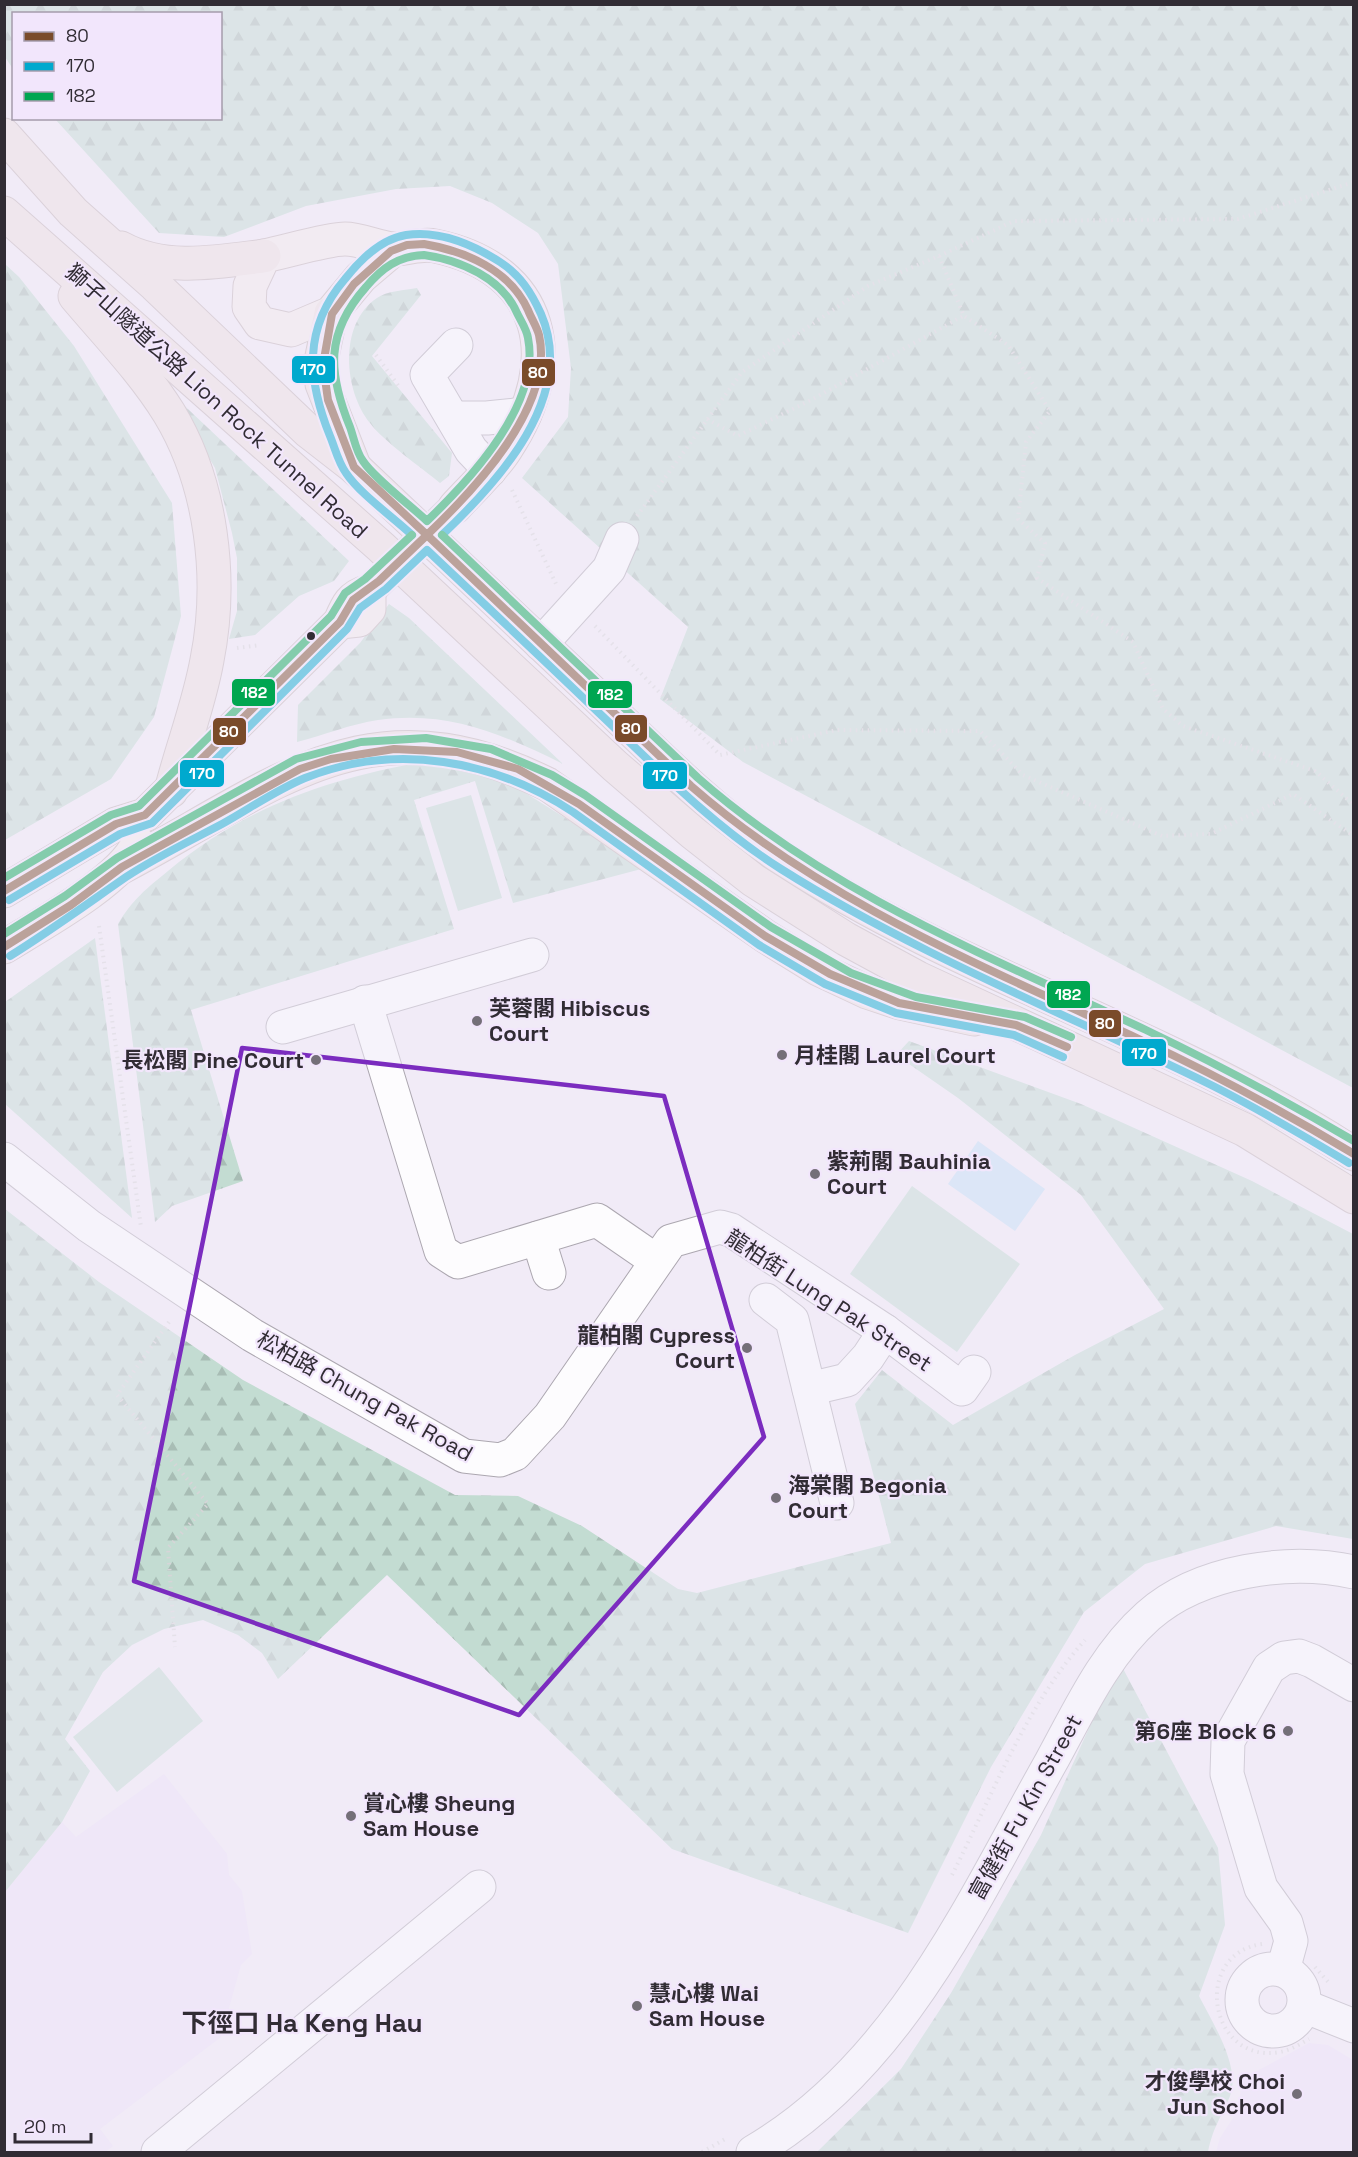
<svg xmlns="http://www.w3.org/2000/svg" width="1358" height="2157" font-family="'Space Grotesk','Noto Sans TC',sans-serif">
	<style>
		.built { fill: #eee2f8 }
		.green { fill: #c3dcd2 }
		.forest { fill: url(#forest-firs) }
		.water { fill: #c3dff6 }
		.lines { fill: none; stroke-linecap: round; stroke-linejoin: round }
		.major-tunnel { stroke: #cbc5d0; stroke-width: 33; stroke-dasharray: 33 16; stroke-linecap: butt }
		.minor-casing { stroke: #aca7b0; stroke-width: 35 }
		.major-casing { stroke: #c1b2b5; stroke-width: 35 }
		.highway-casing { stroke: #c1b2b5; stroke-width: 35 }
		.path { stroke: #d7d5d8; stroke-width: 4; stroke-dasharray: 1.5 4.5; stroke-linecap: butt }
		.minor { stroke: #fdfcfe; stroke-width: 33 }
		.major { stroke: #f4ecec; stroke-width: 33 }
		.highway { stroke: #ede1e0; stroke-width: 33 }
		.bus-1-casing { stroke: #f2e6fc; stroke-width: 12 }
		.bus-2-casing { stroke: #f2e6fc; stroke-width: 12 }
		.bus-3-casing { stroke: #f2e6fc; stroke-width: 12 }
		.bus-1 { stroke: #7a4b2a; stroke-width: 8 }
		.bus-2 { stroke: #00a9ce; stroke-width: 8 }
		.bus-3 { stroke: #00a651; stroke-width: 8 }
		.marked { fill: none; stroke: #7b2cbf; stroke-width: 4.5; stroke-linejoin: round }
		.bus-dot { fill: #312c34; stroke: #f2e6fc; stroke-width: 2 }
		.poi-dot { fill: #746f78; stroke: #f2e6fc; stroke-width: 2 }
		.labels { text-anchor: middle; stroke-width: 4.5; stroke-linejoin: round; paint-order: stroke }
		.street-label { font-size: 22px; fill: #312c34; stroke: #f2e6fc }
		.poi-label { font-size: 22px; font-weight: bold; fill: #312c34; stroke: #f2e6fc; text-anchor: start }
		.quarter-label { font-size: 26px; font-weight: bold; fill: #312c34; stroke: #f2e6fc }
		.line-badge { stroke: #f2e6fc; stroke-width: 2 }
		.badge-label { font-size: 16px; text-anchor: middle; font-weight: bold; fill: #fff }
	</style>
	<defs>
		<pattern id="forest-firs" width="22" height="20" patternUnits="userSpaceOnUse" patternTransform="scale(1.5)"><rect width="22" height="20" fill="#c3dcd2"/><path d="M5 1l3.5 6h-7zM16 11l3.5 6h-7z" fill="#a8bdb5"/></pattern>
	</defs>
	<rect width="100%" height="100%" fill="#f1ebf7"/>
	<!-- built -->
	<g class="built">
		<path d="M 164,1774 L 227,1854 L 229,1875 L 242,1891 L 252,1954 L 241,1965 L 221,2037 L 100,2129 L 113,2146 L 105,2152 L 5,2152 L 5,1892 L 62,1822 L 76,1837 Z"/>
		<path d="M 1309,2043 L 1328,2045 L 1353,2060 L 1353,2152 L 1216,2152 L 1220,2138 L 1238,2110 L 1242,2079 Z"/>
	</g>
	<!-- green -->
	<g class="green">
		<path d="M 471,795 L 502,898 L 458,911 L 426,808 Z"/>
		<path d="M 912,1186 L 1020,1264 L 957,1352 L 850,1274 Z"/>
		<path d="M 159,1667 L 203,1721 L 117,1792 L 73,1737 Z"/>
	</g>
	<!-- forest -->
	<g class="forest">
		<path d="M 5,4 L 1353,5 L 1353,1088 L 743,762 L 660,699 L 688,627 L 522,478 L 568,417 L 571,368 L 558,264 L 538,233 L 492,203 L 450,186 L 396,189 L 306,206 L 224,237 L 159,233 L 55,119 L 220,118 L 220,14 L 14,14 L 13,69 L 5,57 Z"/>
		<path d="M 5,264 L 19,277 L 74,346 L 172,503 L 181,616 L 154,717 L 111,779 L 5,840 Z"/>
		<path d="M 417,288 L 421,295 L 372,356 L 452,453 L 449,476 L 440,483 C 422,468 383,441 370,423 C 344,391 338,324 377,298 C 386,291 406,290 417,288 Z"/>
		<path d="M 172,394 L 349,561 L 334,581 L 299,596 L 255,635 L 229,639 L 237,611 L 237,558 L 232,533 L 215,468 Z"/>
		<path d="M 389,604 L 409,618 L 563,764 C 502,734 448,710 378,720 C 351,724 324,735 297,742 L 298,705 L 360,643 Z"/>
		<path d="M 423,762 L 500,777 L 645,868 L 513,903 L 475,781 L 414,800 L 454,929 L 191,1010 L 243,1181 L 172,1206 L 155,1222 L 118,924 C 132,900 147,888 168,871 C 244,808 326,779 423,762 Z"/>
		<path d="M 95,938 L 132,1218 L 5,1104 L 5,1002 Z"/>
		<path d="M 909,1041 L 1081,1104 L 1252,1181 L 1353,1234 L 1353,1539 L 1276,1526 L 1145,1564 L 1084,1612 L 991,1767 L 908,1933 L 672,1849 L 387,1575 L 278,1679 L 262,1653 L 238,1635 L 203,1620 L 164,1629 L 132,1645 L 103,1672 L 65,1739 L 90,1771 L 62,1822 L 5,1892 L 5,1209 L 99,1282 L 243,1380 L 455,1495 L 518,1496 L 582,1526 L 678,1589 L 697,1593 L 891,1543 L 855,1404 L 882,1370 L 953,1425 L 1075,1355 L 1164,1309 L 1081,1195 L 958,1098 L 896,1055 Z"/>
		<path d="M 1119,1661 L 1218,1848 L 1225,1925 L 1199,1996 C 1212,2022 1241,2066 1230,2096 C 1221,2118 1213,2127 1208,2152 L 817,2152 L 901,2069 L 951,1993 L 1041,1835 Z"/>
	</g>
	<!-- water -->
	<path class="water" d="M 978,1141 L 1045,1189 L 1015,1231 L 948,1184 Z"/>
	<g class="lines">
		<!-- major-tunnel -->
		<path class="major-tunnel" d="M 369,591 L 455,507"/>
		<defs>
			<g id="minor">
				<path d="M 456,345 L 427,375 L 471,450 L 490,470"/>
				<path d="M 453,418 L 487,418 L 525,414"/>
				<path d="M 541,644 L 609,569 L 622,539"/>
				<path d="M 365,1002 L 441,1251 L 458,1262 L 597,1220 L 655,1260"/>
				<path d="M 283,1027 L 532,955"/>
				<path d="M 4,1159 L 89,1226 L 252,1335 L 464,1456 L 500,1460 L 515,1454 L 550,1416 L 671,1241 L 720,1227 L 731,1230 L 885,1331 L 962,1389 L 974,1372"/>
				<path d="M 538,1238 L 549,1273"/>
				<path d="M 766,1300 L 792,1320 L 837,1503"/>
				<path d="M 809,1389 L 847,1380 L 868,1357 L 885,1331"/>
				<circle cx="1273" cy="2000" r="31"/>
				<path d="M 1283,1970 L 1291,1941 L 1286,1923 L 1261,1888 L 1227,1774 L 1228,1741 L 1269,1668 L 1284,1658 L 1299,1656 L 1312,1661 L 1354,1685"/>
				<path d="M 1304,2006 L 1354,2026"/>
				<path d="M 158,2152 L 479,1887"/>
				<path d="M 753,2152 C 899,2067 971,1904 1051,1762 C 1079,1711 1104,1655 1148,1616 C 1200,1570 1289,1558 1354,1572"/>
			</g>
			<g id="major">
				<path d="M 394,249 L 361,277 L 331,313 L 291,330 L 260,323 L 249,307 L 250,286 L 264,256 C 285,252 327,239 345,239 C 361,239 378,248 394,249 C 408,249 421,243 435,246 C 546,269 564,362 506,449 C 492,471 472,488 455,507"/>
				<path d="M 4,891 L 116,824 L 145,815 L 340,622 C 347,605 351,596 369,591 L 369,609 L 359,620 L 340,622"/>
				<path d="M 4,947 C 40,925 122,880 138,843"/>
			</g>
			<g id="highway">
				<path d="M 4,135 L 73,212 L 155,285 L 309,432 L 354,467 C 433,541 512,616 591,691 C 653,750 713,813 785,860 C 965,977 1175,1036 1354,1154"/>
				<path d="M 4,213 L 381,547 L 615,766 L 693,833 L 753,880 L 846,939 L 918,978 L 1245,1130 L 1354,1197"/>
				<path d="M 121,248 C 165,272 217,262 264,256"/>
				<path d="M 75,296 C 107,334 143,371 169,413 C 212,484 223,579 207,660 C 199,705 182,747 171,791"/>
				<path d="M 331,313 L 321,361 L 322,384 L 354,466"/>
				<path d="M 122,867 C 276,786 368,695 547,784 L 765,936 L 818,969 L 867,992 L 900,1003 L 974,1019"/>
			</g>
		</defs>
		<!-- minor casing -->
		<use href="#minor" class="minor-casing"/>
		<!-- major casing -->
		<use href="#major" class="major-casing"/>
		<!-- highway casing -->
		<use href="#highway" class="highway-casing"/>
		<!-- path -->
		<g class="path">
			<path d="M 939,256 L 1014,221 L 1238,219 L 1354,182"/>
			<path d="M 376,355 L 400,388"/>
			<path d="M 707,419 L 738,436 L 811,400 L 963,316"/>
			<path d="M 512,490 L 557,586"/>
			<path d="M 637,516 L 742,372 L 868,286 L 939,256 L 964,316 L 1008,345 L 1050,411 L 1026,442 L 1018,519 L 1045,543 L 1037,578 L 1133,642 L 1163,709 L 1183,726 L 1315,771 L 1354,805"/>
			<path d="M 595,626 L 720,755 L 837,730 L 980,731 L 1023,775 L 1162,836 L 1211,834 L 1293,794 L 1354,836"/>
			<path d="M 237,648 L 260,645"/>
			<path d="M 99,926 L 141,1227"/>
			<path d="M 169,1322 L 117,1395 L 208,1504 L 168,1548 L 175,1647"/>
			<path d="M 952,1875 C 992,1796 1025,1707 1085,1640"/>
			<path d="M 1262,1944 C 1191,1954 1209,2065 1280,2052 C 1291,2050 1300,2044 1309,2039"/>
			<path d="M 1315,1967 L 1330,1984"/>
			<path d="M 702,2152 L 727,2138"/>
		</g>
		<!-- minor -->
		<use href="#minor" class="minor"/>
		<!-- major -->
		<use href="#major" class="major"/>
		<!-- highway -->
		<use href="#highway" class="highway"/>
		<defs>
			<g id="bus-1">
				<path d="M 424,244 C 465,251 510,270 528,310 C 531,318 537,327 539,335 C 555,406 473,491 427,535 L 354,467 L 328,400 L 323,365 L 332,314 L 354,284 L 391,251 L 407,245 Z"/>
				<path d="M 427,535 L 691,786 C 824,902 983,966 1141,1040 C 1214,1074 1284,1112 1354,1154"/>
				<path d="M 4,891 L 116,824 L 145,815 L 340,622 L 353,600 L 379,581 L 427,535"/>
				<path d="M 4,947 L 71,905 L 122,867 L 300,769 L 331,759 L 394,749 L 457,752 L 518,769 L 579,804 L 765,936 L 830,974 L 899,1003 L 1016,1025 L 1067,1047"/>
			</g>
			<g id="bus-2">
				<path d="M 412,535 C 393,517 360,494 346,473 C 338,462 335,448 330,436 C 307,379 303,328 345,279 C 360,260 381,239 406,235 C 439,230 472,244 500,262 C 520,275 531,292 541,314 C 577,397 498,482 442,535"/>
				<path d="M 9,900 L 120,834 L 152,823 L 347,629 L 360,608 L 386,589 L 427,550 C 484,604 541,657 598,712 C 656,767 713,826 781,869 C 916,954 1064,1013 1207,1083 C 1256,1107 1302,1135 1349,1163"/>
				<path d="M 10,956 C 50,931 87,904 126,877 C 156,857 190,841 222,824 C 249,809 276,790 305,778 C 396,742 494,760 573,812 L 759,945 L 825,984 L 896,1013 L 1014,1035 L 1063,1057"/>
			</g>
			<g id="bus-3">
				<path d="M 424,255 C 460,260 502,278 517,313 C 521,321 527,330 528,338 C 541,404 471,479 427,521 C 410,505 374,478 363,461 C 356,452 354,438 350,427 C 328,373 325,333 366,287 C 382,268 398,256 424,255 Z"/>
				<path d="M 442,535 L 698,778 C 829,893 990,957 1146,1030 C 1217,1064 1286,1101 1354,1141"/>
				<path d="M 4,878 L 111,815 L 139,806 L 331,616 L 345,593 L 365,579 L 412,535"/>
				<path d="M 4,934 L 65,896 L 117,858 L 296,759 L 361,742 L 426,738 L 491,749 L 552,775 L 585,795 L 771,927 L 851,973 L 916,997 L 1025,1017 L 1071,1037"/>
			</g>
		</defs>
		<!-- bus-1 casing -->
		<use href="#bus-1" class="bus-1-casing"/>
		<!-- bus-2 casing -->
		<use href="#bus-2" class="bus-2-casing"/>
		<!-- bus-3 casing -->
		<use href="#bus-3" class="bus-3-casing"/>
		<!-- bus-1 -->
		<use href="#bus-1" class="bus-1"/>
		<!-- bus-2 -->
		<use href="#bus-2" class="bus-2"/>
		<!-- bus-3 -->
		<use href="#bus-3" class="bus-3"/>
	</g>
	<!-- marked area -->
	<path d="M0 0H1358V2157H0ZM 242,1048 L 664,1096 L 764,1437 L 519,1715 L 134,1581 Z" fill="#f1ebf7" fill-opacity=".55" fill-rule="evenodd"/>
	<path class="marked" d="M 242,1048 L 664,1096 L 764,1437 L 519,1715 L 134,1581 Z"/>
	<!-- markers -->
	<circle class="bus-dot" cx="311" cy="636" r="5"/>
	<g class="poi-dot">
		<circle cx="477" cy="1021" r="6"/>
		<circle cx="782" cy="1055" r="6"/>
		<circle cx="316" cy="1060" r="6"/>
		<circle cx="815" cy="1174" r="6"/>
		<circle cx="747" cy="1348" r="6"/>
		<circle cx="776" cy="1498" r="6"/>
		<circle cx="1288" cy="1731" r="6"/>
		<circle cx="351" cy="1816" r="6"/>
		<circle cx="637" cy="2006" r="6"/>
		<circle cx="1297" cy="2094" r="6"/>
	</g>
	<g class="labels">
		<!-- street labels -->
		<g class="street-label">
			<text transform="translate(217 401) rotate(42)" y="8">獅子山隧道公路 Lion Rock Tunnel Road</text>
			<text transform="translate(829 1300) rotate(33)" y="8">龍柏街 Lung Pak Street</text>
			<text transform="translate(365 1396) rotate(29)" y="8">松柏路 Chung Pak Road</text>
			<text transform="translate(1025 1807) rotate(-61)" y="8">富健街 Fu Kin Street</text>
		</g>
		<!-- poi labels -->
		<g class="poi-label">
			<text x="489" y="1016">芙蓉閣 Hibiscus<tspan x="489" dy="25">Court</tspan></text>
			<text x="794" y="1063">月桂閣 Laurel Court</text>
			<text x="304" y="1068" text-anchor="end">長松閣 Pine Court</text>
			<text x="827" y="1169">紫荊閣 Bauhinia<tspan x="827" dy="25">Court</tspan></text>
			<text x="735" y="1343" text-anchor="end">龍柏閣 Cypress<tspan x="735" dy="25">Court</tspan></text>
			<text x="788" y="1493">海棠閣 Begonia<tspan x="788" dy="25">Court</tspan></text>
			<text x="1276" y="1739" text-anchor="end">第6座 Block 6</text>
			<text x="363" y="1811">賞心樓 Sheung<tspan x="363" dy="25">Sam House</tspan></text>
			<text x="649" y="2001">慧心樓 Wai<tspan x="649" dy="25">Sam House</tspan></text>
			<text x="1285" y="2089" text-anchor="end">才俊學校 Choi<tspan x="1285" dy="25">Jun School</tspan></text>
		</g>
		<!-- quarter labels -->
		<g class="quarter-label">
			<text x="302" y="2032">下徑口 Ha Keng Hau</text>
		</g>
	</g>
	<g class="line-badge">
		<rect x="291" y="355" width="45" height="29" rx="6" fill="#00a9ce"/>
		<rect x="521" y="358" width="35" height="29" rx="6" fill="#7a4b2a"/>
		<rect x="231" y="678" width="45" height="29" rx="6" fill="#00a651"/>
		<rect x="587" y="680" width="46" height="29" rx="6" fill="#00a651"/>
		<rect x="614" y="714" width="34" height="29" rx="6" fill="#7a4b2a"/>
		<rect x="212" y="717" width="35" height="29" rx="6" fill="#7a4b2a"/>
		<rect x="179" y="759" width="46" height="29" rx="6" fill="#00a9ce"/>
		<rect x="642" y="761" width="46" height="29" rx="6" fill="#00a9ce"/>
		<rect x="1046" y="980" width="45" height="29" rx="6" fill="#00a651"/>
		<rect x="1088" y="1009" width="34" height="29" rx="6" fill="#7a4b2a"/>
		<rect x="1121" y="1038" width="46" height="29" rx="6" fill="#00a9ce"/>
	</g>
	<g class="badge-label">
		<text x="313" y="375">170</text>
		<text x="538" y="378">80</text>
		<text x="254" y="698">182</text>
		<text x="610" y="700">182</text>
		<text x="631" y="734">80</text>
		<text x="229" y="737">80</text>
		<text x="202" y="779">170</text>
		<text x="665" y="781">170</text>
		<text x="1068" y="1000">182</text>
		<text x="1105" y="1029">80</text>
		<text x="1144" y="1059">170</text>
	</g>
	<!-- border -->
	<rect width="1358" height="2157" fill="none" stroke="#312c34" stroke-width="12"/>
	<!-- legend -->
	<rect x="12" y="12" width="210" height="108" fill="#f2e6fc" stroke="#a59cac" stroke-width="1.5"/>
	<rect x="24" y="32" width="30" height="9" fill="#7a4b2a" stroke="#a59cac" stroke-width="1.5"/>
	<text x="66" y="42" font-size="18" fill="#312c34">80</text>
	<rect x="24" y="62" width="30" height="9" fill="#00a9ce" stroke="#a59cac" stroke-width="1.5"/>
	<text x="66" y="72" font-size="18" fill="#312c34">170</text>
	<rect x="24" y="92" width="30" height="9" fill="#00a651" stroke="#a59cac" stroke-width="1.5"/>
	<text x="66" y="102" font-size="18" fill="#312c34">182</text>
	<!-- scale -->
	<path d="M15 2133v9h76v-9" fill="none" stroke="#312c34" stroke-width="3"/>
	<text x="24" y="2133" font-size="18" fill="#312c34" stroke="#f2e6fc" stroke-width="4.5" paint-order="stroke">20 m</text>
</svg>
